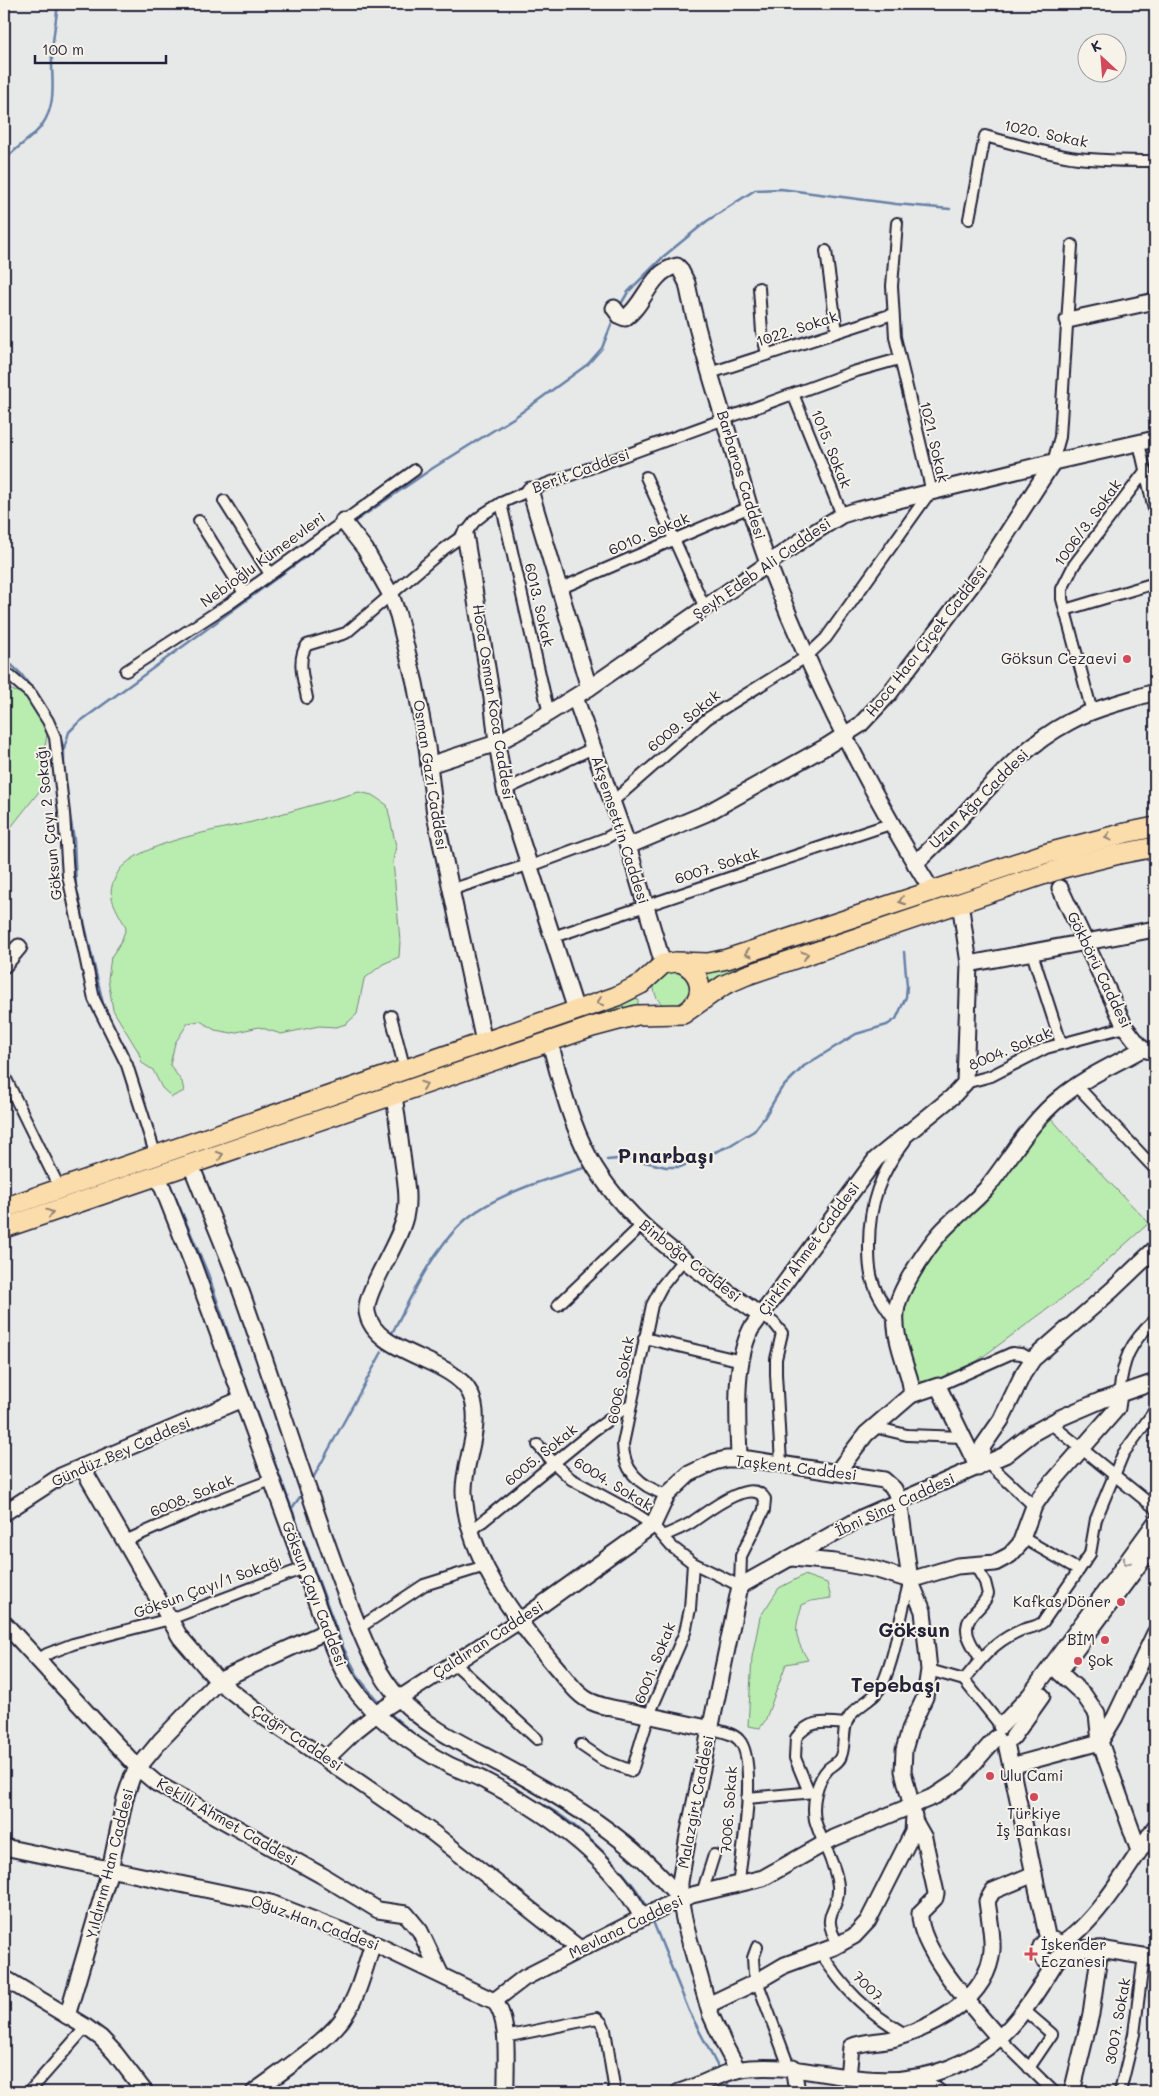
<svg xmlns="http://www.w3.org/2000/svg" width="1159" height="2096" font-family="Mali,sans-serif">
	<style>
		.green { fill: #b9edaf; stroke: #6e8875 }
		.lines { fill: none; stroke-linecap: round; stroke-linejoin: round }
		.stream { stroke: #6681a6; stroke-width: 2.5 }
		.street-casing { stroke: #22223b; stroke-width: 14 }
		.secondary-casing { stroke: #22223b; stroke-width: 19 }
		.highway-casing { stroke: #22223b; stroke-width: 22 }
		.street { stroke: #f7f3e8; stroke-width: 10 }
		.secondary { stroke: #f7f3e8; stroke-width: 15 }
		.highway { stroke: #fbddab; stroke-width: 19 }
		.oneway { stroke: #8e8073 }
		.oneway2 { stroke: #97959a }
		.poi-dot { fill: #d1495b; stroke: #f7f3e8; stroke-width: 2 }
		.labels { text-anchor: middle; stroke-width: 4; stroke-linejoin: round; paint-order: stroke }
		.street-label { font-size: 15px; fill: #22223b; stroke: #f7f3e8 }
		.poi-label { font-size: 15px; fill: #22223b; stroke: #f7f3e8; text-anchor: end }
		.district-label { font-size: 20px; font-weight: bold; fill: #22223b; stroke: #f7f3e8 }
	</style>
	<rect width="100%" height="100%" fill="#e7e8e8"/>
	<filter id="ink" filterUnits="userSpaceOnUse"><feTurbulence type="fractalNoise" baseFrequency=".02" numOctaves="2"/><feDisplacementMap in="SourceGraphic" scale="10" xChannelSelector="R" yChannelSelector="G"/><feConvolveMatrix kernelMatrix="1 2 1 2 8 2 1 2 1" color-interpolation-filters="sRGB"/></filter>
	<g filter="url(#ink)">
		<!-- green -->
		<g class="green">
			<path d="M 6,688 L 22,694 L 34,703 L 48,730 L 44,752 L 49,779 L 4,836 L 4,690 Z"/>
			<path d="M 359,792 L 372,795 L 387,805 L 396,846 L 393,861 L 400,941 L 399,957 L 383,964 L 364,979 L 357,1014 L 346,1024 L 336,1027 L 319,1026 L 281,1034 L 259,1027 L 232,1033 L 215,1030 L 200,1021 L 188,1023 L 175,1043 L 170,1065 L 182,1082 L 184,1091 L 172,1097 L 162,1088 L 153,1070 L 142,1063 L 138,1051 L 113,1010 L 108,979 L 111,957 L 121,942 L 126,928 C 121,916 108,900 112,886 C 114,880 118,870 123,866 C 149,841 217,830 252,822 C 288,812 324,802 359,792 Z"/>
			<path d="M 1155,834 L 1155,840 L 879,921 L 720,976 L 708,983 L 705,972 L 1071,853 Z"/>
			<path d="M 679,970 L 693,985 L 685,1004 C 681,1005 674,1007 669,1007 C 659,1006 653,993 654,985 C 656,979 660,975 664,971 Z"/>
			<path d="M 634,998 L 638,999 L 638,1004 L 4,1222 L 4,1214 Z"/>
			<path d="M 1050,1117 L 1084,1156 L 1149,1223 L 1076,1288 L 977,1361 L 934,1383 L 925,1384 L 916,1377 L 900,1323 L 906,1301 L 920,1273 L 947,1233 L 1005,1174 Z"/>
			<path d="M 804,1575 L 827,1583 L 831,1598 L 811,1601 L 802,1605 C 794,1630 794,1637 808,1660 L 786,1664 L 765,1721 L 760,1728 L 748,1726 L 752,1657 L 760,1617 L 779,1588 Z"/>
		</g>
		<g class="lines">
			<!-- stream -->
			<g class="stream">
				<path d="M 4,162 C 14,147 32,140 42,125 C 58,102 51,79 52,54 C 53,37 56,20 58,4"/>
				<path d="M 621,304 L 628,292 L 664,256 L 707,221 L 755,190 L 781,189 L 896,204 L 950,209"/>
				<path d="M 354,522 L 433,468 L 515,417 L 588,364 L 602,348 L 613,320"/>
				<path d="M 4,658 L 21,674 L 33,690"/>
				<path d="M 59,735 L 64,749 L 64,772"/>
				<path d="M 64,749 L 69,732 L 78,723 L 341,531"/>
				<path d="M 67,799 L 74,839 L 76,887 L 104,1008"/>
				<path d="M 116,1032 L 122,1043"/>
				<path d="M 134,1071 L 140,1090"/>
				<path d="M 607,1160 L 628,1158 L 666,1167 L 680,1167 L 729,1146 L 754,1131 L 764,1118 L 781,1089 L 804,1066 L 856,1034 L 887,1025 L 896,1019 L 906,997 L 907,986 L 904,952"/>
				<path d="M 169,1182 L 208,1274 L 243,1377 L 343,1647 L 359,1678 L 381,1705"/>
				<path d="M 392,1333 C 411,1297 432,1251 462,1223 C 489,1197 548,1178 584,1168"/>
				<path d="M 312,1480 L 382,1352"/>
				<path d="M 292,1508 L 300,1497"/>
				<path d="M 388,1712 L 420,1739"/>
				<path d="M 538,1803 C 572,1816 633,1877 648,1909"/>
				<path d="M 652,1919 L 689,2011 L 720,2071"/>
				<path d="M 725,2080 L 733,2092"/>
			</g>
			<defs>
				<g id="street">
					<path d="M 969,219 L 985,136 C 1016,144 1046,154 1078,158 C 1104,161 1130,161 1155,161"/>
					<path d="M 826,251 L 837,332"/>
					<path d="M 759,288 L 762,332 L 767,354"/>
					<path d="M 710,373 L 893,314"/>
					<path d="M 793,394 L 842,515"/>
					<path d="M 1139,443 L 1155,514"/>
					<path d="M 1053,462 L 1060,437 L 1072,245"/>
					<path d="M 646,477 L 705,608"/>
					<path d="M 224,501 L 270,574"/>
					<path d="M 501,503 L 549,714"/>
					<path d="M 199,521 L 244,593"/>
					<path d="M 559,589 L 750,507"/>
					<path d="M 1065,610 L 1155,583"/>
					<path d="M 4,671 L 31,694 L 48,721 L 55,737 L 64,813 L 68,876 L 94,999 L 127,1065 L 156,1156"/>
					<path d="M 126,671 L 229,604 L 415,470"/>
					<path d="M 307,698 C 304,682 296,659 307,645 L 346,633 L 444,549 L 465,534 L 475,521 L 485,513 L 501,503 L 530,490 L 853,372 L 899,359"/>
					<path d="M 1092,712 L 1062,599 L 1062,589 L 1074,565 L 1146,470"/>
					<path d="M 505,790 L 593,748"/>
					<path d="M 612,802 L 708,718 L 806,657 L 826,638 L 930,492 L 930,484 L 895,337 L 892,286 L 897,223"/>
					<path d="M 528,867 L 606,838 L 622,829"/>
					<path d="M 450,890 L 528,865"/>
					<path d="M 553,937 L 890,824"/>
					<path d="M 1032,953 L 1061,1043"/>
					<path d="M 391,1016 L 405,1070"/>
					<path d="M 4,1075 L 60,1189"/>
					<path d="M 965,1083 L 991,1076 L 1046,1048 L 1125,1027"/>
					<path d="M 1077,1086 L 1155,1169"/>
					<path d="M 558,1305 L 642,1225"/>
					<path d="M 761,1316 L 774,1323 L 782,1333 L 776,1359 L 776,1374 L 781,1464"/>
					<path d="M 895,1321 C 888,1310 878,1298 874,1285 C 869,1272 869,1258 869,1244 C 869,1204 880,1173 905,1141"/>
					<path d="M 644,1338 L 742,1361"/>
					<path d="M 938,1386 L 1012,1353 L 1021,1354 L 1033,1359"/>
					<path d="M 1119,1394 C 1123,1360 1129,1343 1155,1320"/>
					<path d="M 1050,1423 L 1155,1508"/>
					<path d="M 874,1427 L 907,1435 L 963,1437"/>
					<path d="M 538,1445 L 554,1463 L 571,1479 L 636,1514 L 653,1525 L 671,1546 L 693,1563 L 740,1586 L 741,1556 L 764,1510 L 765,1499 C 752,1476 707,1512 695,1520 C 686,1527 674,1531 663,1536"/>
					<path d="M 988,1463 L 1034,1506"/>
					<path d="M 667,1495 C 642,1487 623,1472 623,1444 L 652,1305 L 662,1286 L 683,1260"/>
					<path d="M 471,1531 L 593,1431 L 631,1404"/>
					<path d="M 1023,1538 L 1079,1570"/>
					<path d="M 125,1541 L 211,1503 L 271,1480"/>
					<path d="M 975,1565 L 985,1582 L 988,1594 C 985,1602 980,1607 974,1613 C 959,1629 971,1643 980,1658"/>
					<path d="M 359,1628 L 424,1585 L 485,1566"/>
					<path d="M 38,1660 L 47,1654 L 73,1644 L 170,1619 L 304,1568"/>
					<path d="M 453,1662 L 537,1739"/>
					<path d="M 929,1670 L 964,1680 C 980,1660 993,1643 1017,1632 C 1026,1627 1034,1629 1043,1622 L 1090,1554 L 1096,1519 L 1123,1454 L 1155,1410"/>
					<path d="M 964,1680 L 1001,1726"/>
					<path d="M 711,1729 C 720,1731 733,1733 739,1740 C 758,1760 742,1856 738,1885"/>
					<path d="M 581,1745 L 603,1760 L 632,1771 L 649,1715 L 685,1632 L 690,1609 L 693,1563"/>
					<path d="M 809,1792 L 795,1758 L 796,1738 C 809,1719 826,1722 846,1724"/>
					<path d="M 747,1798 L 815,1792"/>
					<path d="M 702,1893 L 714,1855"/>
					<path d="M 839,1945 C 818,1912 840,1913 838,1886 C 836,1864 821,1842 815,1820 C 812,1804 816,1782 828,1769 C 832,1765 839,1763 841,1756 C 846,1743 841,1728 850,1716 C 860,1703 876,1699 883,1683 C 897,1651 900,1614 910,1580"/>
					<path d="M 757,1947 L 753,1958 L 754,1973 L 789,2067"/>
					<path d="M 820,1952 C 846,1992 865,2010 905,2034"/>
					<path d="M 1024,2010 L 1052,2034 L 1029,2068"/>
					<path d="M 505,2037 L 597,2018 L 602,2023 L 605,2030 L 615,2092"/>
					<path d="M 999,2038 L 1054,2092"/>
					<path d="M 29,2092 L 86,2027"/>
					<path d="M 879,2092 L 883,2080"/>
					<path d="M 1120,2092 L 1134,2034 L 1144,1955"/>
				</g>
				<g id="secondary">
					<path d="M 614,308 L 620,316 L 625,318 C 645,305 650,271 677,266 L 680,269 L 687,283 C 697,334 713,383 728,433 C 741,476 752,521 768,563 C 812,678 867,787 932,891"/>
					<path d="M 1068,320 L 1155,301"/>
					<path d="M 530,490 L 589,688"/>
					<path d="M 343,521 L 365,549 L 391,595 L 398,615 L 415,683 L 427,747 L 435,815 L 484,1042"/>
					<path d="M 465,534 L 492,698 L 497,743 L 505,790 L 576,1010"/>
					<path d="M 575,697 L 628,846 L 663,964"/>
					<path d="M 429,765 L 497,743 L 526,727 L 589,688 L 805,538 L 842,515 L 858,510 L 1053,462 L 1155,439"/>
					<path d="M 628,846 L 707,813 L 827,746 L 860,725 L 889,694 L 986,566 L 1053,462"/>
					<path d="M 915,864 C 928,851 941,839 953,826 C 990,787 1020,748 1069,722 C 1095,708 1126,701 1155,692"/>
					<path d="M 1060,888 L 1125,1027 L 1142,1049 L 1155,1052"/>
					<path d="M 969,964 L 1155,929"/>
					<path d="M 4,965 L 19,947"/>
					<path d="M 550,1042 C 560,1080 570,1122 589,1157 C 627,1227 698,1270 761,1316"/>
					<path d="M 394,1095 C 397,1117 400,1140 403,1162 C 405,1178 409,1195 406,1212 C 402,1241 364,1291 367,1312 C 374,1355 452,1357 470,1393 C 485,1423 463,1461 464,1492 C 466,1556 517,1621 556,1667 C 567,1679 577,1696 592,1702 C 605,1708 619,1709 633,1712 C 659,1718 685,1723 711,1729"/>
					<path d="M 191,1165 C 205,1201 220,1236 234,1272 C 263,1350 287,1430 315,1509 C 327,1544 339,1579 353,1613 C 365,1643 377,1674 399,1698 C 427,1728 465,1745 500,1764 C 565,1799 633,1839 680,1899"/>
					<path d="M 158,1176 L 194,1267 L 327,1631 C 333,1649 340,1667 350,1683 C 373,1717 413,1746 449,1765 C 461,1771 475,1775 487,1782 C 547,1813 610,1856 642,1917"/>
					<path d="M 911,1395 L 938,1386 L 978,1468 L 983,1446 L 1001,1420 L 1023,1374 L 1033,1359 L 1112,1290 L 1155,1249"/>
					<path d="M 739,1458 C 738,1419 733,1365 751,1329 L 876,1159 L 952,1097 L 965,1083 L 969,964 L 960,902"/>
					<path d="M 82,1467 L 180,1637 L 218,1681 L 267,1719 L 433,1833 L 580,1949"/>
					<path d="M 837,1472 L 866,1434 L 911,1395 C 913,1383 906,1370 903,1358 C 898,1342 893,1323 897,1306 C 902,1285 931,1241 947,1226 C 960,1213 974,1202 986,1189 C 1011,1158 1029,1123 1060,1098 C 1085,1077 1114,1065 1142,1049"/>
					<path d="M 4,1513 L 61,1476 L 242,1399"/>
					<path d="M 792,1558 L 835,1562 L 874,1569 L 910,1580 L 957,1566 L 995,1563 L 1010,1555 L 1020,1544 L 1034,1506 L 1043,1493 L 1113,1413 L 1117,1408 L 1119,1394"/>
					<path d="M 4,1623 L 138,1768 L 156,1783 L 321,1875 L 378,1910 L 406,1914 L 420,1931 L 440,1973"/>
					<path d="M 1060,1671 L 1155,1543"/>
					<path d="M 1059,1672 L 1084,1695 L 1097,1714 L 1100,1742 L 1139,1851"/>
					<path d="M 1001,1726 L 1030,1695 L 1155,1523"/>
					<path d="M 1013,1737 L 1042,1696"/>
					<path d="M 1006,1743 L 1048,1940"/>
					<path d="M 327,1758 L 355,1731 L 380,1711 L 519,1621 L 653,1525 L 667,1495 L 689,1474 L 714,1462 L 726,1459 L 748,1459 L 884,1480 L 894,1489 L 899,1500 L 910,1580 L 923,1611 L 929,1670 L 925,1697 L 910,1729 L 904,1750 L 903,1771 L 914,1816 L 913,1832 L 868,1921 L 854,1936 L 834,1947 L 785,1965 L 756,1982 L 708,2005"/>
					<path d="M 1011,1766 L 1100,1742 L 1115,1717 L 1155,1633"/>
					<path d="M 915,1822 L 924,1838 L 936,1893 L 935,1898 L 920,1913 C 918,1949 976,2011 999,2038"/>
					<path d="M 4,1847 L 271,1903 L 373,1943 L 494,2001 C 511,2019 505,2068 506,2092"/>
					<circle cx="1051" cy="1951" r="11"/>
					<path d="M 1060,1945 C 1096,1924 1131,1863 1155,1827"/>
					<path d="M 1061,1948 L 1100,1949 L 1155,1958"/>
					<path d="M 4,1978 L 86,2027 L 101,2038 L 115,2053 L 145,2092"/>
					<path d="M 494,2001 L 524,1978 L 669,1904 L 692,1895 L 763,1878 L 834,1838 L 935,1796 L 959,1780 L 996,1738"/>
					<path d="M 67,2016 L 110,1870 L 125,1798 L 132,1777 L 138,1768 L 161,1740 L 218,1681 L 327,1631"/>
					<path d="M 793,2067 L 797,2092"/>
					<path d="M 738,2070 L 724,2044 L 710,2013 L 685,1924 L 680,1899 L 680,1882 L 688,1836 L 740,1586 L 863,1517 L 1005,1455 L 1033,1433 L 1060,1418 L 1102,1400 L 1155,1382"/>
					<path d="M 848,2077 L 851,2047 C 863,2041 880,2042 892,2039 C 934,2027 988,1999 992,1950 C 993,1934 989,1917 987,1901 L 993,1891 L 1034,1874"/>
					<path d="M 254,2092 C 279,2073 330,2040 345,2015 C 359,1994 365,1967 373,1943"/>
					<path d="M 679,2092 C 703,2085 725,2070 750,2068 C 794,2065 825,2076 867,2079 C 925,2084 981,2064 1018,2018 C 1033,1999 1046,1978 1058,1958"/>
					<path d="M 917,2092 L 919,2078 L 938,2092"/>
					<path d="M 1072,2092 L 1091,2014 L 1100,1949"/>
				</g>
				<g id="highway">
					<path d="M 682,963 C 701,972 705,992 692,1007"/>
					<path d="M 4,1208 L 615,997 L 641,984 L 663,964 L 676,962 L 708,963 L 727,959 L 1044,854 L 1125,833 L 1155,827"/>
					<path d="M 4,1228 L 592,1027 L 637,1015 L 683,1014 L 724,985 L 747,975 L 1063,868 L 1119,854 L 1155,847"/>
				</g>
			</defs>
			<!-- street casing -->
			<use href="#street" class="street-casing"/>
			<!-- secondary casing -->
			<use href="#secondary" class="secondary-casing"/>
			<!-- highway casing -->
			<use href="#highway" class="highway-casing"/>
			<!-- street -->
			<use href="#street" class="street"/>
			<!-- secondary -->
			<use href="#secondary" class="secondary"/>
			<!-- highway -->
			<use href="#highway" class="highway"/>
		</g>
		<!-- one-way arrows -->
		<defs><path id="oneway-chevron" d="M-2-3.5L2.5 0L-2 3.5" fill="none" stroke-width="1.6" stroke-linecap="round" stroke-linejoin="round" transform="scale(1.25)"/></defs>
		<g class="oneway">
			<use href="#oneway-chevron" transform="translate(1108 837) rotate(166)"/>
			<use href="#oneway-chevron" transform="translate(902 901) rotate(161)"/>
			<use href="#oneway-chevron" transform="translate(748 953) rotate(162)"/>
			<use href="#oneway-chevron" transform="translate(805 955) rotate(-19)"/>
			<use href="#oneway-chevron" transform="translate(600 1002) rotate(161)"/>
			<use href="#oneway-chevron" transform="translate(424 1085) rotate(-19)"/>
			<use href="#oneway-chevron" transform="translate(220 1155) rotate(-19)"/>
			<use href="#oneway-chevron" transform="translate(50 1213) rotate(-19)"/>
		</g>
		<use class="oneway2" href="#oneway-chevron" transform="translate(1126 1562) rotate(127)"/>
	</g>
	<!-- markers -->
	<g class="poi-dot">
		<circle cx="1127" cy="659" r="5"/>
		<circle cx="1121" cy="1602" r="5"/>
		<circle cx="1105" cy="1640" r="5"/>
		<circle cx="1078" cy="1661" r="5"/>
		<circle cx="990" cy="1776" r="5"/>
		<circle cx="1034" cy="1797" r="5"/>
		<path d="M1028.5 1946.5h5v5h5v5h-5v5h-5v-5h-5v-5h5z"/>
	</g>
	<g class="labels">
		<!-- street labels -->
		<g class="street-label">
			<text transform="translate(1046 134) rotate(12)" y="5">1020. Sokak</text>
			<text transform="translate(797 329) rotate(-18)" y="5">1022. Sokak</text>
			<text transform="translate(934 442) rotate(77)" y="5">1021. Sokak</text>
			<text transform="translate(831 449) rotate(68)" y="5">1015. Sokak</text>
			<text transform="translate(581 471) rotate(-20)" y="5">Berit Caddesi</text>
			<text transform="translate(741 475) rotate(73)" y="5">Barbaros Caddesi</text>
			<text transform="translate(1088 523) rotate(-54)" y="5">1006/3. Sokak</text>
			<text transform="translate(649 534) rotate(-23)" y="5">6010. Sokak</text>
			<text transform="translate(263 560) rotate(-36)" y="5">Nebioğlu Kümeevleri</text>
			<text transform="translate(762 569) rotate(-35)" y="5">Şeyh Edeb Ali Caddesi</text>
			<text transform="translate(539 605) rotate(77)" y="5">6013. Sokak</text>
			<text transform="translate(927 641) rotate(-52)" y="5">Hoca Hacı Çiçek Caddesi</text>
			<text transform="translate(493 702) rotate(81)" y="5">Hoca Osman Koca Caddesi</text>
			<text transform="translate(684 721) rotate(-39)" y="5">6009. Sokak</text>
			<text transform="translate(430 775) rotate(81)" y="5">Osman Gazi Caddesi</text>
			<text transform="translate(979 799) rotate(-45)" y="5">Uzun Ağa Caddesi</text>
			<text transform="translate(49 823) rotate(-96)" y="5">Göksun Çayı 2 Sokağı</text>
			<text transform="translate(620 830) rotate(72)" y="5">Akşemsettin Caddesi</text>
			<text transform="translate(717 866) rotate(-18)" y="5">6007. Sokak</text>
			<text transform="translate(1099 970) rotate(64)" y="5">Gökbörü Caddesi</text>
			<text transform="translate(1010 1049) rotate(-23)" y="5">8004. Sokak</text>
			<text transform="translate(809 1249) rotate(-54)" y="5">Çirkin Ahmet Caddesi</text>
			<text transform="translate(690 1261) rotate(38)" y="5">Binboğa Caddesi</text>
			<text transform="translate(621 1380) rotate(-79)" y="5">6006. Sokak</text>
			<text transform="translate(121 1452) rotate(-24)" y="5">Gündüz Bey Caddesi</text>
			<text transform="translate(541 1455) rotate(-39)" y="5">6005. Sokak</text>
			<text transform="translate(796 1468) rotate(7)" y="5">Taşkent Caddesi</text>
			<text transform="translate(613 1484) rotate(31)" y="5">6004. Sokak</text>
			<text transform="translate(192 1496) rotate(-22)" y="5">6008. Sokak</text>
			<text transform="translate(895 1505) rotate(-25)" y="5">İbni Sina Caddesi</text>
			<text transform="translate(208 1587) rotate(-20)" y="5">Göksun Çayı/1 Sokağı</text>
			<text transform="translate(314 1594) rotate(69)" y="5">Göksun Çayı Caddesi</text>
			<text transform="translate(488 1640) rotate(-33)" y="5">Çaldıran Caddesi</text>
			<text transform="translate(655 1663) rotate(-68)" y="5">6001. Sokak</text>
			<text transform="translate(297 1738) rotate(34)" y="5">Çağrı Caddesi</text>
			<text transform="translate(696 1802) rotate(-79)" y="5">Malazgirt Caddesi</text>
			<text transform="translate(729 1810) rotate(-86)" y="5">7006. Sokak</text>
			<text transform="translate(227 1822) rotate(30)" y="5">Kekilli Ahmet Caddesi</text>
			<text transform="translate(110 1864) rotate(-76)" y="5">Yıldırım Han Caddesi</text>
			<text transform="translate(315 1923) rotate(20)" y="5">Oğuz Han Caddesi</text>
			<text transform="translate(626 1927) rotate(-26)" y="5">Mevlana Caddesi</text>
			<text transform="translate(869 1988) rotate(45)" y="5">7007.</text>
			<text transform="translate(1118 2021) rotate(-80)" y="5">3007. Sokak</text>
		</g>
		<!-- poi labels -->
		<g class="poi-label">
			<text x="1117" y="664">Göksun Cezaevi</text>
			<text x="1111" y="1607">Kafkas Döner</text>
			<text x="1095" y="1645">BİM</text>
			<text x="1088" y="1666" text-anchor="start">Şok</text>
			<text x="1000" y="1781" text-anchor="start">Ulu Cami</text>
			<text x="1034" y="1819" text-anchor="middle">Türkiye<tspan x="1034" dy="17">İş Bankası</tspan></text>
			<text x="1041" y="1950" text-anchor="start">İskender<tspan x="1041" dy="17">Eczanesi</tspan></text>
		</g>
		<!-- district labels -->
		<g class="district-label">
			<text x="666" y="1163">Pınarbaşı</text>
			<text x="914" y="1637">Göksun</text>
			<text x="896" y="1692">Tepebaşı</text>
		</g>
	</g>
	<!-- margin -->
	<rect width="1159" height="2096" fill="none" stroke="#f7f3e8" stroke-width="20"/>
	<rect x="10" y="10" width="1139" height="2076" fill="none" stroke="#22223b" stroke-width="2" filter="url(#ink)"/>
	<!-- north arrow -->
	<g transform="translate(1102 58) rotate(334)"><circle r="24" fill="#f7f3e8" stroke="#a29fa3"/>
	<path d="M0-4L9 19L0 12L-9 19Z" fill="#d1495b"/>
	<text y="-8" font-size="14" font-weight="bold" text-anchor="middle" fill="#22223b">K</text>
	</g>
	<!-- scale -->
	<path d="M35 55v8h131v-8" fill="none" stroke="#22223b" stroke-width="2.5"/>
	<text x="42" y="55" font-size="15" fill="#22223b" stroke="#f7f3e8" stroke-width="4" paint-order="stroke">100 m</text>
</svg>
